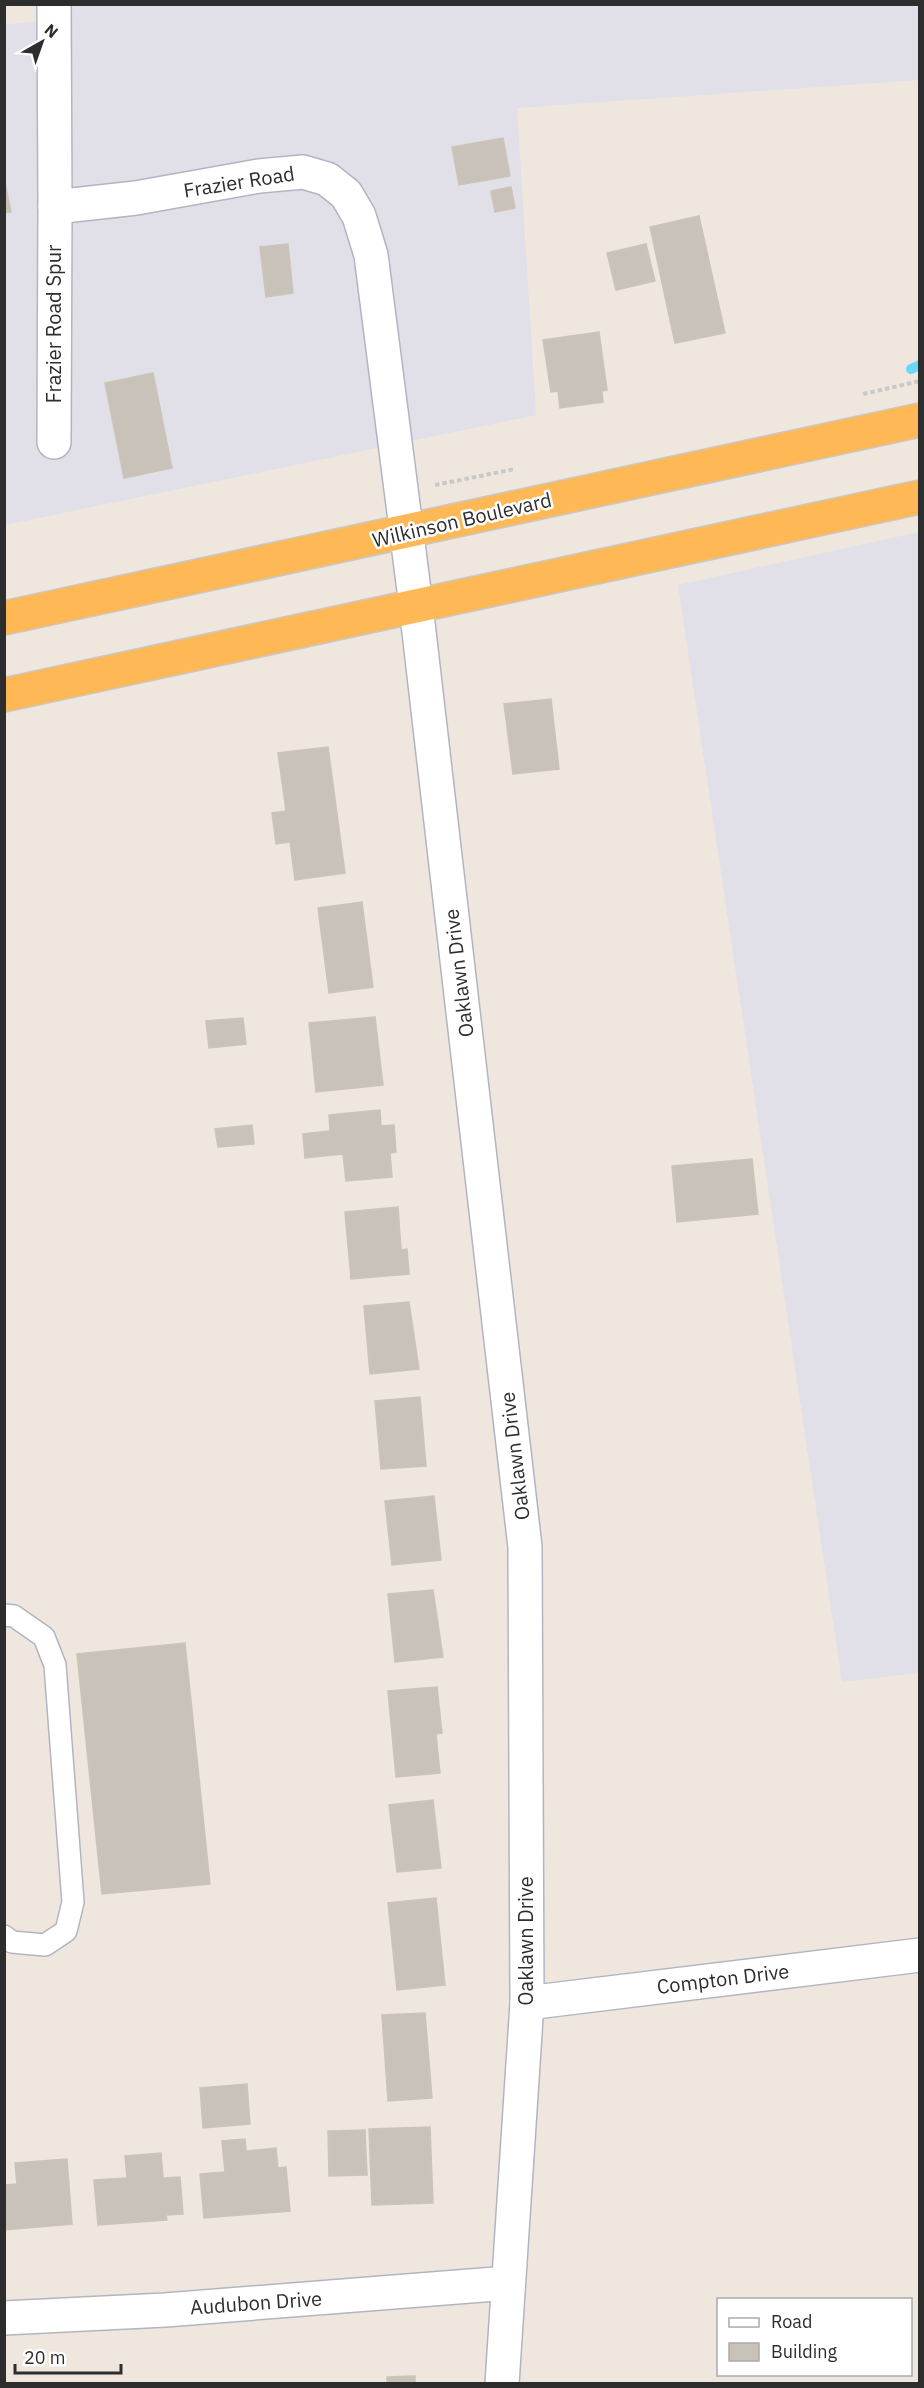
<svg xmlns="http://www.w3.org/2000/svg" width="924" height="2388" font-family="'IBM Plex Sans',sans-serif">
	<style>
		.industrial { fill: #e1dfe7 }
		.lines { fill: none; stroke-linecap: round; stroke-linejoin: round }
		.stream { stroke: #68d7fb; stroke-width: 10 }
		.building { fill: #c8c2b9; stroke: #cbc4b7; stroke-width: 1.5 }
		.service-casing { stroke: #b2b5c1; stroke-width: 24 }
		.minor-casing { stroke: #b2b5c1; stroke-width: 36 }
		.trunk-casing { stroke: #c8c8c8; stroke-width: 36 }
		.path { stroke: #c8c8c8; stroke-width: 4; stroke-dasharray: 4.5 3; stroke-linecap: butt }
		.service { stroke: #fff; stroke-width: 21 }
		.minor { stroke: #fff; stroke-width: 33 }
		.trunk { stroke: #feb856; stroke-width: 33 }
		.labels { text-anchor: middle; stroke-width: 5; stroke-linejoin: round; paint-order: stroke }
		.street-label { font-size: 20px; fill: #2d2d2d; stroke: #fff }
	</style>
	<rect width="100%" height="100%" fill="#efe7de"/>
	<!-- industrial -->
	<g class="industrial">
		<path d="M 72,4 L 919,5 L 919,80 L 517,108 L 536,415 L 5,525 L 4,25 L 71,18 Z"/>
		<path d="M 919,532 L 919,1673 L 842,1682 L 678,585 Z"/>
	</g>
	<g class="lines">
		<!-- stream -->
		<path class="stream" d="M 911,369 L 920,365"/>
	</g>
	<!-- building -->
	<g class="building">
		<path d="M 503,138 L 510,176 L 459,185 L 452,147 Z"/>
		<path d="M 4,178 L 11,212 L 4,213 Z"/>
		<path d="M 511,187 L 515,208 L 495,212 L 491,191 Z"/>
		<path d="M 699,216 L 725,333 L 675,343 L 650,227 Z"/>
		<path d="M 288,244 L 293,293 L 266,297 L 260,247 Z"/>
		<path d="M 646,244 L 655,281 L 616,290 L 607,253 Z"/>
		<path d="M 599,332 L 607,390 L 602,391 L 603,402 L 560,408 L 558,391 L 551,392 L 543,340 Z"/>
		<path d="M 153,373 L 172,468 L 124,478 L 105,383 Z"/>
		<path d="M 551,699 L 559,769 L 513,774 L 504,704 Z"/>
		<path d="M 328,747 L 345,873 L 295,880 L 290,842 L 276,844 L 272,813 L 286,811 L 278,753 Z"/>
		<path d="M 362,902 L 373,987 L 329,993 L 318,908 Z"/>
		<path d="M 375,1017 L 383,1085 L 316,1092 L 309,1023 Z"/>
		<path d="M 243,1018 L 246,1044 L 209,1048 L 206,1021 Z"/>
		<path d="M 380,1110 L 381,1126 L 394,1125 L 396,1152 L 390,1153 L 392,1177 L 346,1181 L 343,1154 L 305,1158 L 303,1134 L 330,1131 L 329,1115 Z"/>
		<path d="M 252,1125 L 254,1144 L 218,1147 L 215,1129 Z"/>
		<path d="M 752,1159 L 758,1214 L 677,1222 L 672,1166 Z"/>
		<path d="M 398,1207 L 401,1250 L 407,1249 L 409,1274 L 351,1279 L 345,1212 Z"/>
		<path d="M 409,1302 L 419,1369 L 370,1374 L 364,1306 Z"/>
		<path d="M 420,1397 L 426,1466 L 381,1469 L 375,1401 Z"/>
		<path d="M 434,1496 L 441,1560 L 392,1565 L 385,1501 Z"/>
		<path d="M 433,1590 L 443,1657 L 395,1662 L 388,1594 Z"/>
		<path d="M 185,1643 L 210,1884 L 102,1894 L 77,1654 Z"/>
		<path d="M 437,1687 L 442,1733 L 436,1734 L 440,1773 L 396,1777 L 388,1691 Z"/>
		<path d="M 433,1800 L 441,1868 L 397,1872 L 389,1805 Z"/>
		<path d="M 436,1898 L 445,1985 L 397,1990 L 388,1903 Z"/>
		<path d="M 425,2013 L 432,2098 L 388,2101 L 382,2015 Z"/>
		<path d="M 247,2084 L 250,2124 L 203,2128 L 200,2088 Z"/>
		<path d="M 430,2127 L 433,2203 L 372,2205 L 369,2129 Z"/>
		<path d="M 365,2130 L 367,2175 L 329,2176 L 328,2131 Z"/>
		<path d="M 245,2139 L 246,2151 L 276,2148 L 278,2168 L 286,2167 L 290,2211 L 204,2218 L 200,2174 L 225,2172 L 222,2141 Z"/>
		<path d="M 161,2153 L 163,2178 L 180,2177 L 183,2214 L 166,2215 L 167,2220 L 98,2225 L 94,2180 L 127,2178 L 125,2156 Z"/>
		<path d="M 67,2159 L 72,2224 L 4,2230 L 4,2185 L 17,2184 L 15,2163 Z"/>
		<path d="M 415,2376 L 415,2384 L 387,2384 L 387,2377 Z"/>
	</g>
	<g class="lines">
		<defs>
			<path id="service" d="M 4,1615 L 14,1616 L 44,1637 L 55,1665 L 73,1902 L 66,1931 L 45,1945 L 12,1942 L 4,1936"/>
			<g id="minor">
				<path d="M 54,4 L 55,207 L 136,198 L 259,176 L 303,172 L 327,179 L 346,194 L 359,216 L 371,255 L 416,606 L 525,1547 L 527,2003 L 502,2384"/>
				<path d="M 54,442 L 55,207"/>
				<path d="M 527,2003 L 920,1955"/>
				<path d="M 4,2318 L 165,2310 L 508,2283"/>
			</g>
			<g id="trunk">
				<path d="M 4,618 L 920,420"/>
				<path d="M 4,695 L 920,497"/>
			</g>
		</defs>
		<!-- service casing -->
		<use href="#service" class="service-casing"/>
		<!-- minor casing -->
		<use href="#minor" class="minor-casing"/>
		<!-- trunk casing -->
		<use href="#trunk" class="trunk-casing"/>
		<!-- path -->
		<g class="path">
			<path d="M 863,394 L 920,381"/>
			<path d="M 435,485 L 515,469"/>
		</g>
		<!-- service -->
		<use href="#service" class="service"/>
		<!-- minor -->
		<use href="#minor" class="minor"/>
		<!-- trunk -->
		<use href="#trunk" class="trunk"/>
	</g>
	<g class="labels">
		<!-- street labels -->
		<g class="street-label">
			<text transform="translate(239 182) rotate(-9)" y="7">Frazier Road</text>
			<text transform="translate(54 324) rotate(-90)" y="7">Frazier Road Spur</text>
			<text transform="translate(462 520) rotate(-13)" y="7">Wilkinson Boulevard</text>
			<text transform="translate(459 973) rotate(-97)" y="7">Oaklawn Drive</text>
			<text transform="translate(515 1456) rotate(-97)" y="7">Oaklawn Drive</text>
			<text transform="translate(526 1941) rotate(-90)" y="7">Oaklawn Drive</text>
			<text transform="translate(723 1979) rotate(-7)" y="7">Compton Drive</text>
			<text transform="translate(256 2303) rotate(-4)" y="7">Audubon Drive</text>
		</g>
	</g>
	<!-- border -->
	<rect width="924" height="2388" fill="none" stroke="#2d2d2d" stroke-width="12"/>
	<!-- legend -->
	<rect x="717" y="2298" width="195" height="78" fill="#ffffff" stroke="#ababab" stroke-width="1.5"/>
	<rect x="729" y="2318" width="30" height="9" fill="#ffffff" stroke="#ababab" stroke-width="1.5"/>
	<text x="771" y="2328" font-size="18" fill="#2d2d2d">Road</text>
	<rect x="729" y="2343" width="30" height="18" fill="#c8c2b9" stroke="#ababab" stroke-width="1.5"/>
	<text x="771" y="2358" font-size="18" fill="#2d2d2d">Building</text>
	<!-- north arrow -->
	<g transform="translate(42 42) rotate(40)" stroke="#ffffff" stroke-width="4.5" paint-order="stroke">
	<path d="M0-4.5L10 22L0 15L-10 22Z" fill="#2d2d2d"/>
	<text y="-9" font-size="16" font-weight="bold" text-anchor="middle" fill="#2d2d2d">N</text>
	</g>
	<!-- scale -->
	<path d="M15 2364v9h106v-9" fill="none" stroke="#2d2d2d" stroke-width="3"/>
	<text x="24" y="2364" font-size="18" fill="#2d2d2d" stroke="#ffffff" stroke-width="4.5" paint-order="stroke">20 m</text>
</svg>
